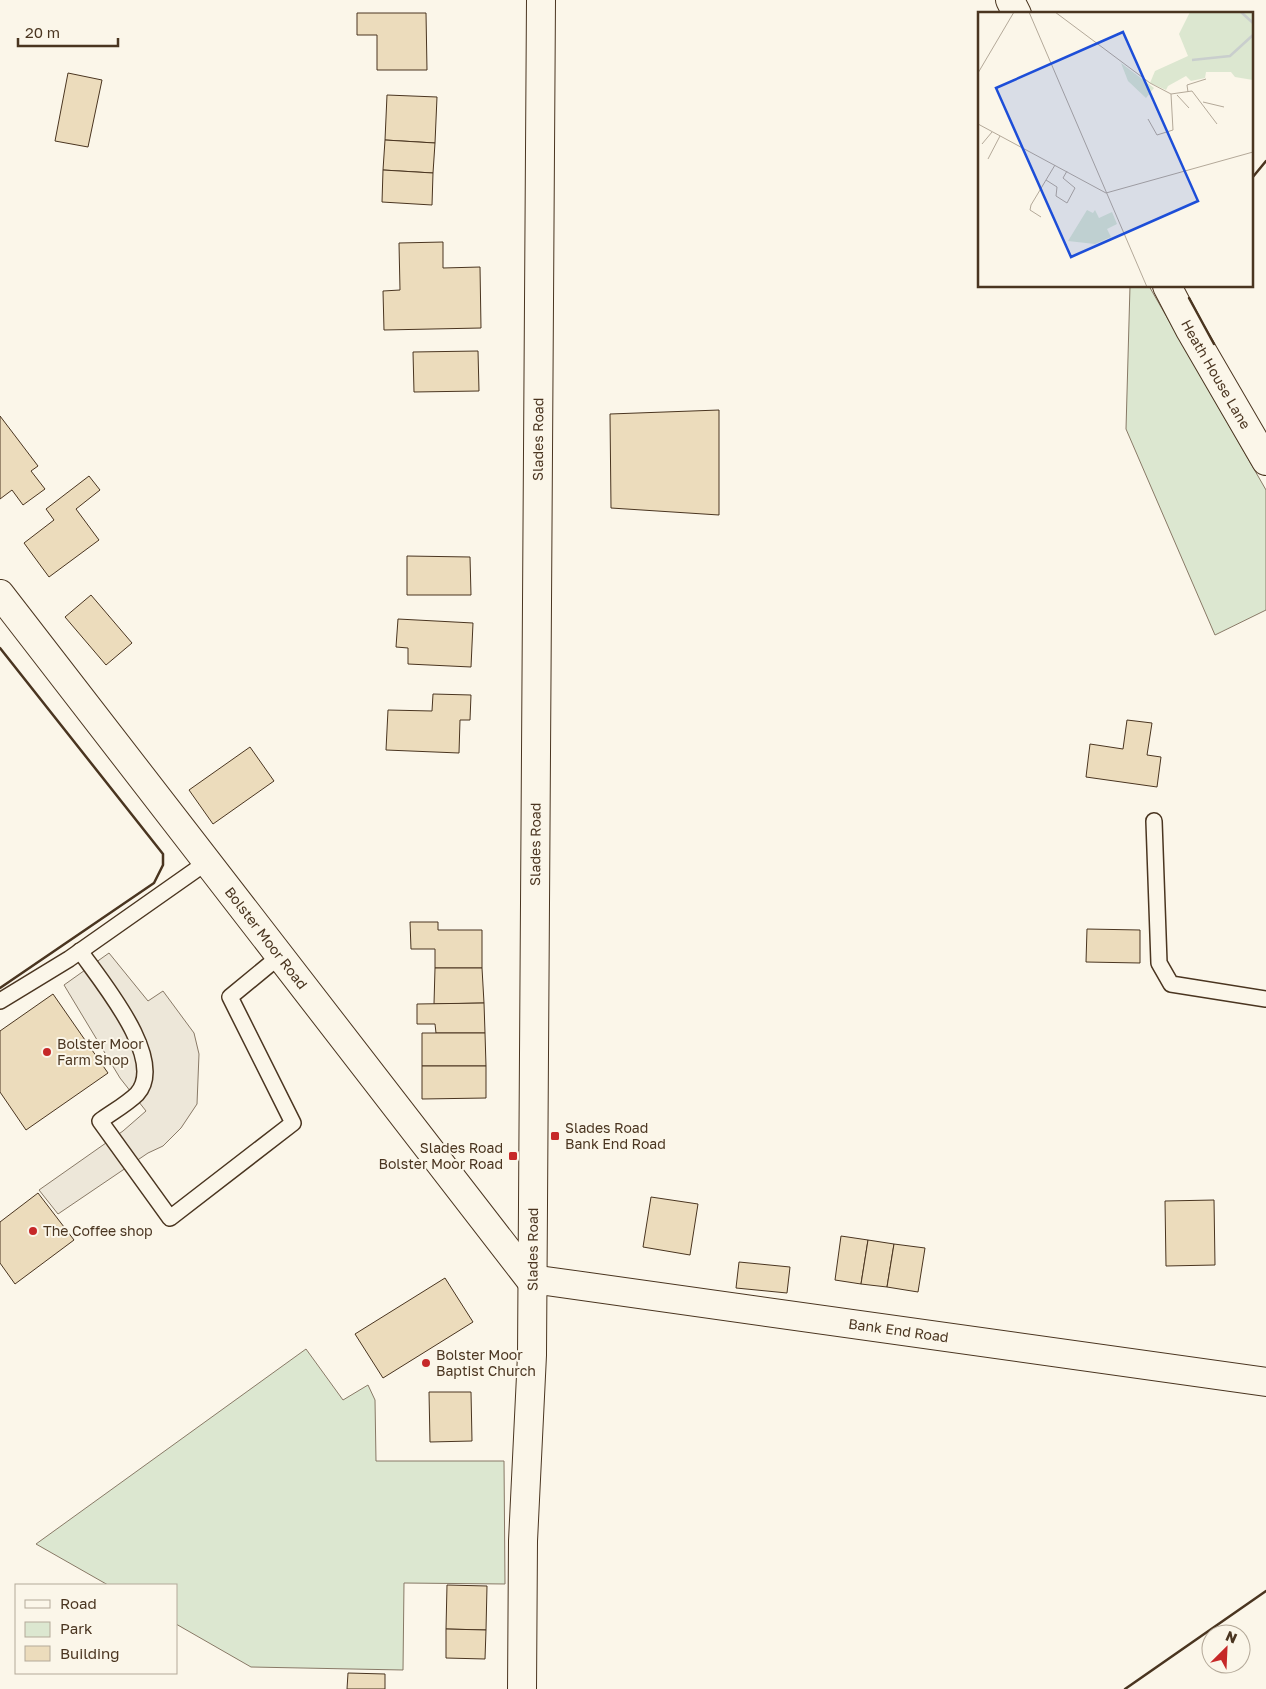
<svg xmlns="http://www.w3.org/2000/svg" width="1266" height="1689" font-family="'Golos Text',sans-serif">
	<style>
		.green { fill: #dce7d0; stroke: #887966 }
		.parking { fill: #ede7d9; stroke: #887966 }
		.building { fill: #ecdcbc; stroke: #4a3520 }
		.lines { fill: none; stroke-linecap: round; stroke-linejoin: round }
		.service-casing { stroke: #4a3520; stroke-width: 18 }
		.minor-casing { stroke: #4a3520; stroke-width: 30 }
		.service { stroke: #fbf6e9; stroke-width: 15 }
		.minor { stroke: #fbf6e9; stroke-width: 28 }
		.wall { stroke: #4a3520; stroke-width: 2.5 }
		.poi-dot { fill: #c62828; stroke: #fbf6e9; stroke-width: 2 }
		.labels { text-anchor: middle; stroke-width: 4; stroke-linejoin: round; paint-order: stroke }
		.street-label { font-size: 14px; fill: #4a3520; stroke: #fbf6e9 }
		.poi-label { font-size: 14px; fill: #4a3520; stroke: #fbf6e9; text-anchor: start }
		.inset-river { fill: none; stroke: #c9cecd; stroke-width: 2.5 }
		.inset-road { fill: none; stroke: #b4a999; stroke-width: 1 }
		.view { fill: #1d4ed8; fill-opacity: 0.15; stroke: #1d4ed8; stroke-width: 2.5 }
		.inset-edge { fill: none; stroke: #4a3520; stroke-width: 2.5 }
	</style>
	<rect width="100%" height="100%" fill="#fbf6e9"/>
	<!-- green -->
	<g class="green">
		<path d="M 1130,286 L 1149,286 L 1266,490 L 1266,610 L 1215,635 L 1126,429 Z"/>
		<path d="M 306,1349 L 343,1400 L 368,1385 L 375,1400 L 376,1461 L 504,1461 L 505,1584 L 404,1583 L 403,1670 L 251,1667 L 176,1624 L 176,1585 L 108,1585 L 36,1544 Z"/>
	</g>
	<!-- parking -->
	<path class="parking" d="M 109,953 L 148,1001 L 163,991 L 194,1033 L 199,1054 L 197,1104 L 181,1128 L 163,1146 L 148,1153 L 58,1214 L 39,1190 L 123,1131 L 146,1111 L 120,1078 L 64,985 Z"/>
	<!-- building -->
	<g class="building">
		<path d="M 357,13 L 426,13 L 427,70 L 377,70 L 377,35 L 357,35 Z"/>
		<path d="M 68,73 L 102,80 L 88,147 L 55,141 Z"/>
		<path d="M 387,95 L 437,97 L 435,143 L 385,140 Z"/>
		<path d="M 385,140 L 435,143 L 433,173 L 383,170 Z"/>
		<path d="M 383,170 L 433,173 L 432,205 L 382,202 Z"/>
		<path d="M 443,242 L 443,268 L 480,267 L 481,328 L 384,330 L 383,291 L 400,290 L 399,243 Z"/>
		<path d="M 478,351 L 479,391 L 414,392 L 413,352 Z"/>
		<path d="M 719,410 L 719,515 L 611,508 L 610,414 Z"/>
		<path d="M 0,416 L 38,466 L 31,471 L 45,489 L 23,505 L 12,490 L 0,499 Z"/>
		<path d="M 89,476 L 100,490 L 76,509 L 99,540 L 49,577 L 24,543 L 54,520 L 46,509 Z"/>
		<path d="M 407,556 L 470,557 L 471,595 L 407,595 Z"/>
		<path d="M 91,595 L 132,643 L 106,665 L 65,617 Z"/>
		<path d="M 398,619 L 473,623 L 471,667 L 408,664 L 408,648 L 396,647 Z"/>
		<path d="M 433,694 L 471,695 L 470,720 L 460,720 L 459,753 L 386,750 L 388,710 L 432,711 Z"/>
		<path d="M 1127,720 L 1152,723 L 1147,755 L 1161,757 L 1157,787 L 1086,777 L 1090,744 L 1123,749 Z"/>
		<path d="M 250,747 L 274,781 L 213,824 L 189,790 Z"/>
		<path d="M 410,922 L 438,922 L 438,930 L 482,930 L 482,968 L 435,968 L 435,949 L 411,949 Z"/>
		<path d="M 1087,929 L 1140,930 L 1140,963 L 1086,962 Z"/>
		<path d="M 435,968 L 482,968 L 484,1003 L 434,1004 Z"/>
		<path d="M 53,994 L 108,1073 L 26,1130 L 0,1092 L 0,1031 Z"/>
		<path d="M 484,1003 L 485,1033 L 436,1033 L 435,1024 L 417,1024 L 417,1004 Z"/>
		<path d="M 422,1033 L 485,1033 L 486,1066 L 422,1066 Z"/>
		<path d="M 422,1066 L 486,1066 L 486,1098 L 422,1099 Z"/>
		<path d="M 38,1193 L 74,1240 L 15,1284 L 0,1263 L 0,1222 Z"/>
		<path d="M 651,1197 L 698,1204 L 690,1255 L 643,1247 Z"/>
		<path d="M 1214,1200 L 1215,1265 L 1166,1266 L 1165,1201 Z"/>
		<path d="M 841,1236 L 868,1240 L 861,1284 L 835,1280 Z"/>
		<path d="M 868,1240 L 894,1244 L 887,1287 L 861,1284 Z"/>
		<path d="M 894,1244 L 925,1248 L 918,1292 L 887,1287 Z"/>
		<path d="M 739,1262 L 790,1267 L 787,1293 L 736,1288 Z"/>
		<path d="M 445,1278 L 473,1322 L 383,1378 L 355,1334 Z"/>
		<path d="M 429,1392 L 471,1392 L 472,1441 L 430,1442 Z"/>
		<path d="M 447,1585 L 487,1586 L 486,1630 L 446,1629 Z"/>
		<path d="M 446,1629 L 486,1630 L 485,1659 L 446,1658 Z"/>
		<path d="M 348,1673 L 385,1674 L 385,1689 L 347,1689 Z"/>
	</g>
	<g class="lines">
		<defs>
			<g id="service">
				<path d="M 1154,821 L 1159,963 L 1171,984 L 1266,999"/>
				<path d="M 80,951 C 100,980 168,1060 137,1094 C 127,1104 111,1113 100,1121 L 170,1218 L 293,1123 L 230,997 L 281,955"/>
				<path d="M 0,1001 L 69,959 L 207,862"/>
			</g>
			<g id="minor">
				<path d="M 1010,0 L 1017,14"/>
				<path id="s1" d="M 1167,286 L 1190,330 L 1266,461"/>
				<path id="s2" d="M 0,594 L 532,1282"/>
				<path id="s3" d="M 532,1282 L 546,1281 L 1266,1382"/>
				<path id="s4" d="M 522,1689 L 523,1541 L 532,1355 L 541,0"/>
			</g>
		</defs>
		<!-- service casing -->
		<use href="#service" class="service-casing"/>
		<!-- minor casing -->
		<use href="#minor" class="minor-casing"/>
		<!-- service -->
		<use href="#service" class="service"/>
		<!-- minor -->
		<use href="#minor" class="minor"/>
		<!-- wall -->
		<g class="wall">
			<path d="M 1252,178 L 1266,161"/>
			<path d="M 1189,298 L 1214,344"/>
			<path d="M 0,648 L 163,854 L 163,865 L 154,883 L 0,988"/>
			<path d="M 1125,1689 L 1266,1591"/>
		</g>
	</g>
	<!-- markers -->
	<g class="poi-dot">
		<circle cx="47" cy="1052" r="5"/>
		<rect x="550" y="1131" width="10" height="10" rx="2.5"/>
		<rect x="508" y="1151" width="10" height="10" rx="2.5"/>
		<circle cx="33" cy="1231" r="5"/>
		<circle cx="426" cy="1363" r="5"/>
	</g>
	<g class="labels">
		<!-- street labels -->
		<g class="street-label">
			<text dy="5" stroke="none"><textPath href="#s1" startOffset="101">Heath House Lane</textPath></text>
			<text dy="5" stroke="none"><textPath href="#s4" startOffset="1250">Slades Road</textPath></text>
			<text dy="5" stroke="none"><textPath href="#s4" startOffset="845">Slades Road</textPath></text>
			<text dy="5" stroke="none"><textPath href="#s2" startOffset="435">Bolster Moor Road</textPath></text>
			<text dy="5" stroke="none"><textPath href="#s4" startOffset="440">Slades Road</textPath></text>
			<text dy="5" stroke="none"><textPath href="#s3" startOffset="370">Bank End Road</textPath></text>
		</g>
		<!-- poi labels -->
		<g class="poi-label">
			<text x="57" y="1049">Bolster Moor<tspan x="57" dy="16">Farm Shop</tspan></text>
			<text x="565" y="1133">Slades Road<tspan x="565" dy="16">Bank End Road</tspan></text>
			<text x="503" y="1153" text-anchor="end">Slades Road<tspan x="503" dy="16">Bolster Moor Road</tspan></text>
			<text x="43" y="1236">The Coffee shop</text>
			<text x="436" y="1360">Bolster Moor<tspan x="436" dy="16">Baptist Church</tspan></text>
		</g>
	</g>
	<!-- overview -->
	<g transform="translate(978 12)">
		<rect width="275" height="275" fill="#fbf6e9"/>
		<path d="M 212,0 L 275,0 L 275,68 L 257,65 L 253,60 L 228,60 L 227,66 L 213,69 L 208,64 L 190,74 L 188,78 L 172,71 L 177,59 L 210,44 L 201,22 ZM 143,51 L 176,76 L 168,86 L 150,69 ZM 109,198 L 115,201 L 117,198 L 121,206 L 134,200 L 139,212 L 129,217 L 133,225 L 117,232 L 90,229 Z" fill="#dce7d0"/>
		<path class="inset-river" d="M 263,0 L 275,11M 214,48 L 252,44 L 275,23"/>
		<path class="inset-road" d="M 51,0 L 169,275M 77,0 L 172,71 L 193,82 L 214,79 L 239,112M 0,61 L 36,0M 210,80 L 209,73 L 228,67M 199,83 L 211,96M 225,90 L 246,95M 170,107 L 179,123 L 195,118 L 193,82M 0,112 L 128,181M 4,132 L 14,120M 10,147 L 22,124M 68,168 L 79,175 L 78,184 L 89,191 L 97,176 L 85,166 L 89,159M 128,181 L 275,140M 63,205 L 52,198 L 53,193 L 77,153"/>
		<path class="view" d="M 145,20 L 220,189 L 93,245 L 18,76 Z"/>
		<rect width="275" height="275" class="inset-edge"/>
	</g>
	<!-- legend -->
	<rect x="15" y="1584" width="162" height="90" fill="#fbf6e9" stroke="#b4a999"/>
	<rect x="25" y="1600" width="25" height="8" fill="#fbf6e9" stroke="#b4a999"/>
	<text x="60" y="1609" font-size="15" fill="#4a3520">Road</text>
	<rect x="25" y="1622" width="25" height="15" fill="#dce7d0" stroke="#b4a999"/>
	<text x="60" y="1634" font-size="15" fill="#4a3520">Park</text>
	<rect x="25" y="1646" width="25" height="15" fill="#ecdcbc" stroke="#b4a999"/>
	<text x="60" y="1659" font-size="15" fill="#4a3520">Building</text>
	<!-- north arrow -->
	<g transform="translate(1226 1649) rotate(24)"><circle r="24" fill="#fbf6e9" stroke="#b4a999"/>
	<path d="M0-4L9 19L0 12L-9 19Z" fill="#c62828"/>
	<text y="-8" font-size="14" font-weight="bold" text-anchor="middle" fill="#4a3520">N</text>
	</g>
	<!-- scale -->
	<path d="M18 38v8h100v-8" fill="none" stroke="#4a3520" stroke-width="2.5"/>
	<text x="25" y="38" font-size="15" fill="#4a3520" stroke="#fbf6e9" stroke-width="4" paint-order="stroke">20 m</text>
</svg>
